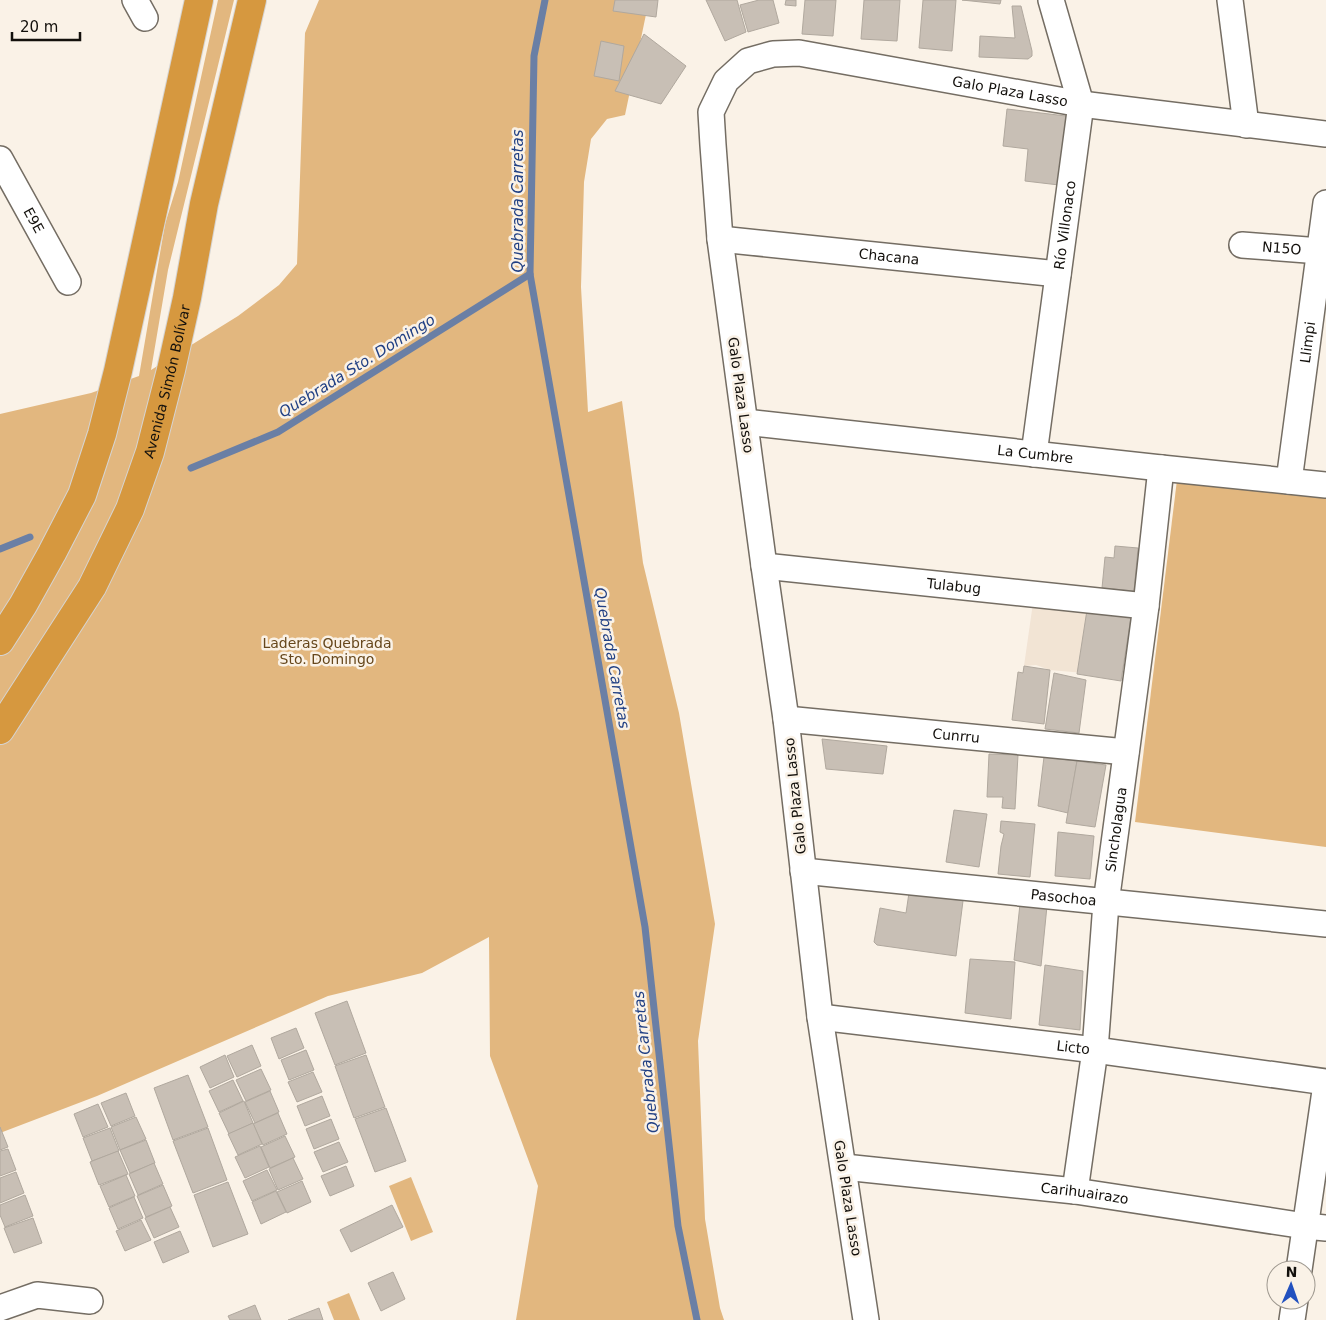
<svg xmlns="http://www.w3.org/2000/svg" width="1326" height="1320" font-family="'DejaVu Sans',sans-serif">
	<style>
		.built { fill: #f2e4d4 }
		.green { fill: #e2b77f }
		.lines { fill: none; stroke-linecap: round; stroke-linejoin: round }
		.stream { stroke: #6a7fa5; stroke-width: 7 }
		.building { fill: #c8bfb5; stroke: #b0a89e }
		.minor-casing { stroke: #746d63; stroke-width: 28 }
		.highway-casing { stroke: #d5d4d3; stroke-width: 30 }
		.minor { stroke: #fff; stroke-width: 25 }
		.highway { stroke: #d6983f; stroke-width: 28 }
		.labels { text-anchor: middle; stroke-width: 5; stroke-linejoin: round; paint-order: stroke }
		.street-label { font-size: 14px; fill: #13100c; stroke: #faf2e7 }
		.park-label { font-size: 14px; fill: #66471c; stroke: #faf2e7 }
		.water-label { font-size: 15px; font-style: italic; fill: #214084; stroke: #faf2e7 }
	</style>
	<rect width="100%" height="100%" fill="#faf2e7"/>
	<!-- built -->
	<path class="built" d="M 1033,603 L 1087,610 L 1084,673 L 1050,670 L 1036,665 L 1024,666 Z"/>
	<!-- green -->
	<g class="green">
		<path d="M 218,0 L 234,0 L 168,270 L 151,370 L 238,316 L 279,285 L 297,264 L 305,33 L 319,0 L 649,0 L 625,115 L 607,119 L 591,139 L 584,182 L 581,287 L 588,412 L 622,401 L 643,563 L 679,713 L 715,924 L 698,1041 L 705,1219 L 720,1308 L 724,1320 L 516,1320 L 538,1186 L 490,1056 L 489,937 L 422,973 L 328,996 L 97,1096 L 0,1133 L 0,414 L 91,393 L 139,376 L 165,224 L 178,182 Z"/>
		<path d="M 1177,480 L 1326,497 L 1326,847 L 1135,822 Z"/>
		<path d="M 411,1177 L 433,1232 L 411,1241 L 389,1186 Z"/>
		<path d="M 349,1293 L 360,1320 L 334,1320 L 327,1302 Z"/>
	</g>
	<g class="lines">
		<!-- stream -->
		<g class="stream">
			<path d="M 545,0 L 534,56 L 530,274 L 645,927 L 678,1226 L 697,1320"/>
			<path d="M 191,468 L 278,432 L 530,274"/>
			<path d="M 0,549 L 30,537"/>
		</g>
	</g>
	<!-- building -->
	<g class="building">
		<path d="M 615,0 L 658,0 L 656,17 L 613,11 Z"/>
		<path d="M 706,0 L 737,0 L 746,32 L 725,41 Z"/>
		<path d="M 759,0 L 773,0 L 779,23 L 748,32 L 740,5 Z"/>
		<path d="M 786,0 L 796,0 L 796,6 L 785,5 Z"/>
		<path d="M 805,0 L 836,0 L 833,36 L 802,34 Z"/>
		<path d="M 864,0 L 900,0 L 897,41 L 861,39 Z"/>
		<path d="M 923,0 L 956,0 L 952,51 L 919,48 Z"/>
		<path d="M 962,0 L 1001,0 L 1000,4 Z"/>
		<path d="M 1012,6 L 1021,6 L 1032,51 L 1032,56 L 1028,59 L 979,57 L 980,36 L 1015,38 Z"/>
		<path d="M 644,34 L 686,66 L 661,104 L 615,91 Z"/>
		<path d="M 601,41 L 624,46 L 619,81 L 594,76 Z"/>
		<path d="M 1007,109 L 1066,116 L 1059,185 L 1025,181 L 1028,149 L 1003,146 Z"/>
		<path d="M 1115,546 L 1138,548 L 1134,591 L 1102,588 L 1105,557 L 1114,558 Z"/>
		<path d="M 1087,610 L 1131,617 L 1121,681 L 1077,674 Z"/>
		<path d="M 1024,666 L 1050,670 L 1044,724 L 1012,720 L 1018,672 L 1023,673 Z"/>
		<path d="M 1054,673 L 1086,680 L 1079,733 L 1045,729 Z"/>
		<path d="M 822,739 L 887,746 L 883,774 L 826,769 Z"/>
		<path d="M 989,754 L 1018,755 L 1015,809 L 1002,808 L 1003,797 L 987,797 Z"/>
		<path d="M 1044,757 L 1077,761 L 1068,813 L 1038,806 Z"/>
		<path d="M 1077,761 L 1106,765 L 1095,827 L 1066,823 Z"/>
		<path d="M 954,810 L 987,814 L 979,867 L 946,862 Z"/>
		<path d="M 1001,821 L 1035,824 L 1030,877 L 998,874 L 1001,846 L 1004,834 L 1000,832 Z"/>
		<path d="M 1058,832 L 1094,836 L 1090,879 L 1055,876 Z"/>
		<path d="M 910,886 L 964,893 L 956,956 L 877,945 L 874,942 L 880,908 L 906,913 Z"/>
		<path d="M 1020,904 L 1047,906 L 1041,966 L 1014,960 Z"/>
		<path d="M 970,959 L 1015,962 L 1011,1019 L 965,1013 Z"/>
		<path d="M 1045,965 L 1083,971 L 1080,1030 L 1039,1025 Z"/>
		<path d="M 347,1001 L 366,1053 L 335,1065 L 315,1013 Z"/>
		<path d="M 296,1028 L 304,1048 L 279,1059 L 271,1038 Z"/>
		<path d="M 252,1045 L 261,1066 L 237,1077 L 227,1056 Z"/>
		<path d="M 306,1050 L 314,1070 L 289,1080 L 281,1060 Z"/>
		<path d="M 225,1055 L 234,1077 L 210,1088 L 200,1067 Z"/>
		<path d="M 366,1055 L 385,1107 L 354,1118 L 335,1066 Z"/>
		<path d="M 261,1069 L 271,1090 L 246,1101 L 236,1080 Z"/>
		<path d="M 313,1072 L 322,1092 L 297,1102 L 288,1082 Z"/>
		<path d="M 188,1075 L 208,1127 L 173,1140 L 154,1088 Z"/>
		<path d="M 233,1080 L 243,1101 L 219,1112 L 209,1091 Z"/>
		<path d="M 270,1091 L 279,1112 L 255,1123 L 245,1102 Z"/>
		<path d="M 126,1093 L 135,1116 L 111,1126 L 101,1103 Z"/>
		<path d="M 322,1096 L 330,1116 L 305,1126 L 297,1106 Z"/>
		<path d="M 244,1101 L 253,1123 L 229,1134 L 219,1113 Z"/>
		<path d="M 98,1104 L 108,1127 L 83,1137 L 74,1114 Z"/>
		<path d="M 386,1108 L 406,1161 L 375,1172 L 355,1119 Z"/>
		<path d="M 278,1113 L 287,1134 L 263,1145 L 253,1124 Z"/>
		<path d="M 136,1117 L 146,1139 L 120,1150 L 111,1127 Z"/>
		<path d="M 331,1119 L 339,1139 L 314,1149 L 306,1129 Z"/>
		<path d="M 253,1123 L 262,1144 L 238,1155 L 228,1134 Z"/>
		<path d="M 0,1127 L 8,1147 L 0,1150 Z"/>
		<path d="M 110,1128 L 119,1151 L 92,1161 L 83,1138 Z"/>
		<path d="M 208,1128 L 227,1180 L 193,1193 L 173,1141 Z"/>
		<path d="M 285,1136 L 295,1157 L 270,1168 L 261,1147 Z"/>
		<path d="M 146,1140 L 155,1163 L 130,1173 L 120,1150 Z"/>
		<path d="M 339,1142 L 348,1162 L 323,1172 L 314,1152 Z"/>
		<path d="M 260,1146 L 269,1167 L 245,1178 L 235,1157 Z"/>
		<path d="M 8,1149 L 16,1170 L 0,1176 L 0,1151 Z"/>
		<path d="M 118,1151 L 128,1174 L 99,1185 L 90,1162 Z"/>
		<path d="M 293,1158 L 303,1179 L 278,1190 L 269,1169 Z"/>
		<path d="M 154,1163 L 163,1184 L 138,1195 L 129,1174 Z"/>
		<path d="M 346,1166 L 354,1186 L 330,1196 L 321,1176 Z"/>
		<path d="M 267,1170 L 277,1190 L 252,1201 L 243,1181 Z"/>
		<path d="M 16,1172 L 24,1193 L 0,1203 L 0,1178 Z"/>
		<path d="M 126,1175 L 135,1196 L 109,1207 L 100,1186 Z"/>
		<path d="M 302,1181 L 311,1202 L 287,1213 L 277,1192 Z"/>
		<path d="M 228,1182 L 248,1234 L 213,1247 L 194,1195 Z"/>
		<path d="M 163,1185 L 172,1206 L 146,1217 L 137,1196 Z"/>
		<path d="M 276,1191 L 286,1212 L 261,1224 L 252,1202 Z"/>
		<path d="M 25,1195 L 33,1216 L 5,1227 L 0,1215 L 0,1205 Z"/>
		<path d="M 134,1197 L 143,1218 L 118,1229 L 109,1208 Z"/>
		<path d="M 392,1205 L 403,1227 L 351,1252 L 340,1230 Z"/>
		<path d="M 170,1207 L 179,1227 L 154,1238 L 145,1218 Z"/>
		<path d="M 33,1218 L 42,1243 L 14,1253 L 4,1228 Z"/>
		<path d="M 141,1220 L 151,1240 L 125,1251 L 116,1231 Z"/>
		<path d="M 180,1231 L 189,1252 L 163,1263 L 154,1242 Z"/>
		<path d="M 393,1272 L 405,1299 L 381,1311 L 368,1283 Z"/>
		<path d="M 255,1305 L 261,1320 L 230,1320 L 228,1316 Z"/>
		<path d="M 319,1308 L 323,1320 L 288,1320 Z"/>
	</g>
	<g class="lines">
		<defs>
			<g id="minor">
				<path d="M 135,0 L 145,18"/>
				<path d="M 1230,0 L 1246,125"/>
				<path id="s1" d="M 0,159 L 68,282"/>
				<path id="s2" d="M 720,239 L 1058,274"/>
				<path id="s3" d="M 1242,245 L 1320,251"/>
				<path id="s4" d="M 745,422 L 1161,468 L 1326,485"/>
				<path id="s5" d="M 1034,454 L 1081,104 L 1051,0"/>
				<path id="s6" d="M 1289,481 L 1326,203"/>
				<path id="s7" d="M 764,566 L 1146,606"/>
				<path id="s8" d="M 786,719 L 1126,752"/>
				<path id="s9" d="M 803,871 L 1326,924"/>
				<path id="s10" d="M 820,1017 L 1095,1050 L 1326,1082"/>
				<path id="s11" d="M 844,1167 L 1075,1191 L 1305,1226 L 1326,1228"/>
				<path id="s12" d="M 1075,1191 L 1095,1050 L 1106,903 L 1146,606 L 1161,468"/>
				<path d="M 1299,1270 L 1326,1084"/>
				<path d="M 0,1308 L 37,1295 L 90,1301"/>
				<path id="s13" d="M 866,1320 L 820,1017 L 786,719 L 764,566 L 720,239 L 713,145 L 711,112 L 726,81 L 748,61 L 773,54 L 799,53 L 1081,104 L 1326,134"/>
				<path d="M 1292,1320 L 1295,1300"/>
			</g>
			<g id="highway">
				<path d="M 0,641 L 23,605 L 52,553 L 82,495 L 102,434 L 118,371 L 199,0"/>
				<path id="s14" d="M 0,730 L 92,587 L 130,509 L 150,452 L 171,370 L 187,298 L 204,204 L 252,0"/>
			</g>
		</defs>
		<!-- minor casing -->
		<use href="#minor" class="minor-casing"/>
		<!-- highway casing -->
		<use href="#highway" class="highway-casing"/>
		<!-- minor -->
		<use href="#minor" class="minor"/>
		<!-- highway -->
		<use href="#highway" class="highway"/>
	</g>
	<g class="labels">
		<!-- street labels -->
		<g class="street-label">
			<text dy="5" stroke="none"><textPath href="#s13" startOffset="1549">Galo Plaza Lasso</textPath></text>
			<text dy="5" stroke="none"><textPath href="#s1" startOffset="70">E9E</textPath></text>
			<text dy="5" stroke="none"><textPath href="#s5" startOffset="231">Río Villonaco</textPath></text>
			<text dy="5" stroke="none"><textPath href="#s3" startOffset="40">N15O</textPath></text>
			<text dy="5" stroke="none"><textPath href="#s2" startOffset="170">Chacana</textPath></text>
			<text dy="5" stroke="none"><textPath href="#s6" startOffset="140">Llimpi</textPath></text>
			<text dy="5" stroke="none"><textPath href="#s14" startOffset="390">Avenida Simón Bolívar</textPath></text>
			<text transform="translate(741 395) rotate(82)" y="5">Galo Plaza Lasso</text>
			<text dy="5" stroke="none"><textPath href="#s4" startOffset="292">La Cumbre</textPath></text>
			<text dy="5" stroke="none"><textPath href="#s7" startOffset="191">Tulabug</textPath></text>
			<text dy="5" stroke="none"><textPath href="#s8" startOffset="171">Cunrru</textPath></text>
			<text transform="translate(795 796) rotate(-96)" y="5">Galo Plaza Lasso</text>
			<text dy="5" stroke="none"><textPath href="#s12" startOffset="364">Sincholagua</textPath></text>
			<text dy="5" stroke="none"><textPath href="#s9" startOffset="262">Pasochoa</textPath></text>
			<text dy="5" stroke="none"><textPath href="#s10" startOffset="255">Licto</textPath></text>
			<text dy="5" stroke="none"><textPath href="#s11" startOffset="242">Carihuairazo</textPath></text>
			<text transform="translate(848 1198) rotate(81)" y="5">Galo Plaza Lasso</text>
		</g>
		<!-- park labels -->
		<g class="park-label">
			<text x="327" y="648">Laderas Quebrada<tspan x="327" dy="16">Sto. Domingo</tspan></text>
		</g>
		<!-- water labels -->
		<g class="water-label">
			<text transform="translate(518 201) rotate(-90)" y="5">Quebrada Carretas</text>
			<text transform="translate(357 366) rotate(-32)" y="5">Quebrada Sto. Domingo</text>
			<text transform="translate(612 658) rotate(80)" y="5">Quebrada Carretas</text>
			<text transform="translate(646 1062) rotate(-96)" y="5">Quebrada Carretas</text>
		</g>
	</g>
	<!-- north arrow -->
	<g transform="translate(1291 1285) rotate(2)"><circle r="24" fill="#faf2e7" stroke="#9e988f"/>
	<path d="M0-4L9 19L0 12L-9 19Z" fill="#2251bf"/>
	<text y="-8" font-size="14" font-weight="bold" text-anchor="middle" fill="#13100c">N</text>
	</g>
	<!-- scale -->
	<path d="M12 32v8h68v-8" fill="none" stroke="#13100c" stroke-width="2.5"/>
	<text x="20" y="32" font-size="15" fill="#13100c" stroke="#faf2e7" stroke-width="4" paint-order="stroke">20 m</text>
</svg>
